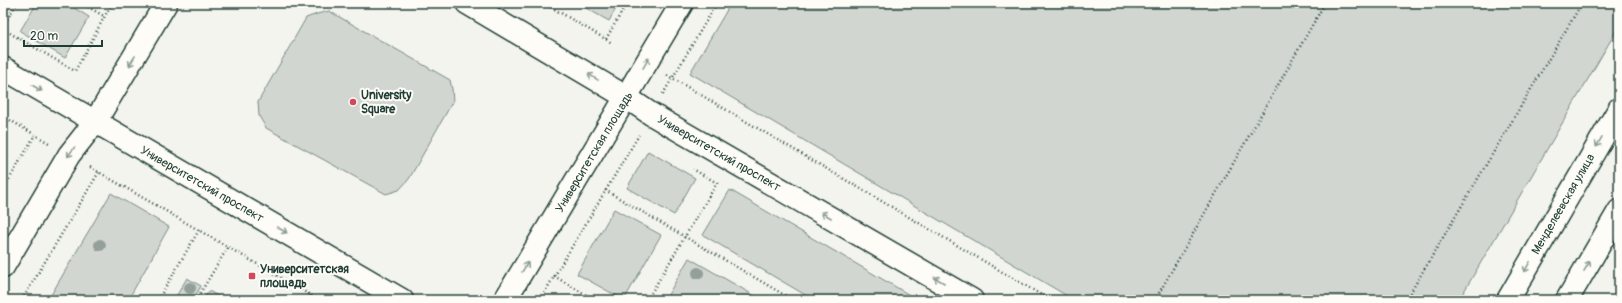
<svg xmlns="http://www.w3.org/2000/svg" width="1622" height="303" font-family="Pangolin,sans-serif">
	<style>
		.green { fill: #d1d6d1; stroke: #788a82 }
		.lines { fill: none; stroke-linecap: round; stroke-linejoin: round }
		.minor-casing { stroke: #1f3d34; stroke-width: 25 }
		.tertiary-casing { stroke: #1f3d34; stroke-width: 25 }
		.secondary-casing { stroke: #1f3d34; stroke-width: 25 }
		.path { stroke: #1f3d34; stroke-width: 2.5; stroke-dasharray: 1 3; stroke-linecap: butt }
		.minor { stroke: #fdfcf7; stroke-width: 22 }
		.tertiary { stroke: #fdfcf7; stroke-width: 22 }
		.secondary { stroke: #fdfcf7; stroke-width: 22 }
		.tree { fill: #93a099 }
		.oneway { stroke: #8e9c96 }
		.poi-dot { fill: #d1495b; stroke: #fdfcf7; stroke-width: 1.5 }
		.labels { text-anchor: middle; stroke-width: 4; stroke-linejoin: round; paint-order: stroke }
		.poi-label { font-size: 12px; font-weight: bold; fill: #1f3d34; stroke: #fdfcf7; text-anchor: start }
		.street-label { font-size: 12px; fill: #1f3d34; stroke: #fdfcf7 }
	</style>
	<rect width="100%" height="100%" fill="#f4f4ef"/>
	<filter id="ink" filterUnits="userSpaceOnUse"><feTurbulence type="fractalNoise" baseFrequency=".025" numOctaves="2"/><feDisplacementMap in="SourceGraphic" scale="8" xChannelSelector="R" yChannelSelector="G"/><feConvolveMatrix kernelMatrix="1 2 1 2 8 2 1 2 1" color-interpolation-filters="sRGB"/></filter>
	<g filter="url(#ink)">
		<!-- green -->
		<g class="green">
			<path d="M 37,3 L 66,3 L 89,17 L 65,58 L 20,31 Z"/>
			<path d="M 577,3 L 619,3 L 609,21 Z"/>
			<path d="M 731,3 L 1619,3 L 1619,26 L 1459,300 L 1074,300 L 690,73 Z"/>
			<path d="M 329,11 L 450,80 L 452,89 L 453,101 L 409,179 L 399,190 L 386,194 L 266,128 L 259,116 L 258,102 L 306,18 L 317,14 Z"/>
			<path d="M 648,151 L 695,178 L 674,215 L 627,188 Z"/>
			<path d="M 730,190 L 918,300 L 814,300 L 703,235 Z"/>
			<path d="M 111,193 L 169,227 L 128,300 L 48,300 Z"/>
			<path d="M 614,209 L 661,235 L 624,300 L 577,274 Z"/>
			<path d="M 689,258 L 762,300 L 665,300 Z"/>
			<path d="M 187,278 L 201,286 L 193,300 L 174,300 Z"/>
			<path d="M 209,291 L 225,300 L 203,300 Z"/>
		</g>
		<g class="lines">
			<defs>
				<path id="minor" d="M 626,97 L 682,3"/>
				<g id="tertiary">
					<path d="M 3,267 L 69,155 L 95,122 L 166,3"/>
					<path d="M 505,300 L 626,97"/>
					<path d="M 1508,300 L 1619,109"/>
					<path d="M 1567,300 L 1619,211"/>
				</g>
				<g id="secondary">
					<path d="M 467,3 L 626,97 L 651,114 L 972,300"/>
					<path d="M 3,68 L 402,300"/>
				</g>
			</defs>
			<!-- minor casing -->
			<use href="#minor" class="minor-casing"/>
			<!-- tertiary casing -->
			<use href="#tertiary" class="tertiary-casing"/>
			<!-- secondary casing -->
			<use href="#secondary" class="secondary-casing"/>
			<!-- path -->
			<g class="path">
				<path d="M 81,3 L 104,16"/>
				<path d="M 544,3 L 612,43"/>
				<path d="M 3,26 L 17,3"/>
				<path d="M 3,29 L 75,71 L 112,3"/>
				<path d="M 606,39 L 627,3"/>
				<path d="M 667,75 L 1050,300"/>
				<path d="M 663,94 L 717,3"/>
				<path d="M 3,116 L 49,143"/>
				<path d="M 90,167 L 319,300"/>
				<path d="M 3,190 L 35,135"/>
				<path d="M 605,190 L 793,300"/>
				<path d="M 554,276 L 595,300"/>
				<path d="M 22,300 L 99,172"/>
				<path d="M 158,300 L 199,230"/>
				<path d="M 196,300 L 228,247"/>
				<path d="M 308,300 L 311,295"/>
				<path d="M 540,300 L 639,135"/>
				<path d="M 647,300 L 717,183 L 693,169"/>
				<path d="M 1155,300 L 1325,3"/>
				<path d="M 1406,300 L 1582,3"/>
			</g>
			<!-- minor -->
			<use href="#minor" class="minor"/>
			<!-- tertiary -->
			<use href="#tertiary" class="tertiary"/>
			<!-- secondary -->
			<use href="#secondary" class="secondary"/>
		</g>
		<!-- trees -->
		<g class="tree">
			<circle cx="100" cy="245" r="6"/>
			<circle cx="698" cy="273" r="6"/>
			<circle cx="190" cy="288" r="6"/>
		</g>
		<!-- one-way arrows -->
		<defs><path id="oneway-shaft" d="M-6 0H5M1.5-3L5.5 0L1.5 3" fill="none" stroke-width="1.6" stroke-linecap="round" stroke-linejoin="round"/></defs>
		<g class="oneway">
			<use href="#oneway-shaft" transform="translate(132 61) rotate(121)"/>
			<use href="#oneway-shaft" transform="translate(646 63) rotate(-60)"/>
			<use href="#oneway-shaft" transform="translate(593 77) rotate(-149)"/>
			<use href="#oneway-shaft" transform="translate(37 88) rotate(30)"/>
			<use href="#oneway-shaft" transform="translate(1599 142) rotate(120)"/>
			<use href="#oneway-shaft" transform="translate(71 152) rotate(126)"/>
			<use href="#oneway-shaft" transform="translate(826 215) rotate(-150)"/>
			<use href="#oneway-shaft" transform="translate(282 230) rotate(30)"/>
			<use href="#oneway-shaft" transform="translate(1587 266) rotate(-60)"/>
			<use href="#oneway-shaft" transform="translate(525 267) rotate(-59)"/>
			<use href="#oneway-shaft" transform="translate(1527 267) rotate(120)"/>
			<use href="#oneway-shaft" transform="translate(939 280) rotate(-150)"/>
		</g>
	</g>
	<!-- markers -->
	<g class="poi-dot">
		<circle cx="353" cy="102" r="4"/>
		<rect x="248" y="272" width="8" height="8" rx="2"/>
	</g>
	<g class="labels">
		<!-- poi labels -->
		<g class="poi-label">
			<text x="361" y="99">University<tspan x="361" dy="14">Square</tspan></text>
			<text x="260" y="273">Университетская<tspan x="260" dy="14">площадь</tspan></text>
		</g>
		<!-- street labels -->
		<g class="street-label">
			<text transform="translate(594 152) rotate(-59)" y="4">Университетская площадь</text>
			<text transform="translate(719 153) rotate(30)" y="4">Университетский проспект</text>
			<text transform="translate(202 184) rotate(30)" y="4">Университетский проспект</text>
			<text transform="translate(1563 204) rotate(-60)" y="4">Менделеевская улица</text>
		</g>
	</g>
	<!-- margin -->
	<rect width="1622" height="303" fill="none" stroke="#fdfcf7" stroke-width="16"/>
	<rect x="8" y="8" width="1606" height="287" fill="none" stroke="#1f3d34" stroke-width="1.5" filter="url(#ink)"/>
	<!-- scale -->
	<path d="M24 40v6h78v-6" fill="none" stroke="#1f3d34" stroke-width="2"/>
	<text x="30" y="40" font-size="12" fill="#1f3d34" stroke="#fdfcf7" stroke-width="3" paint-order="stroke">20 m</text>
</svg>
